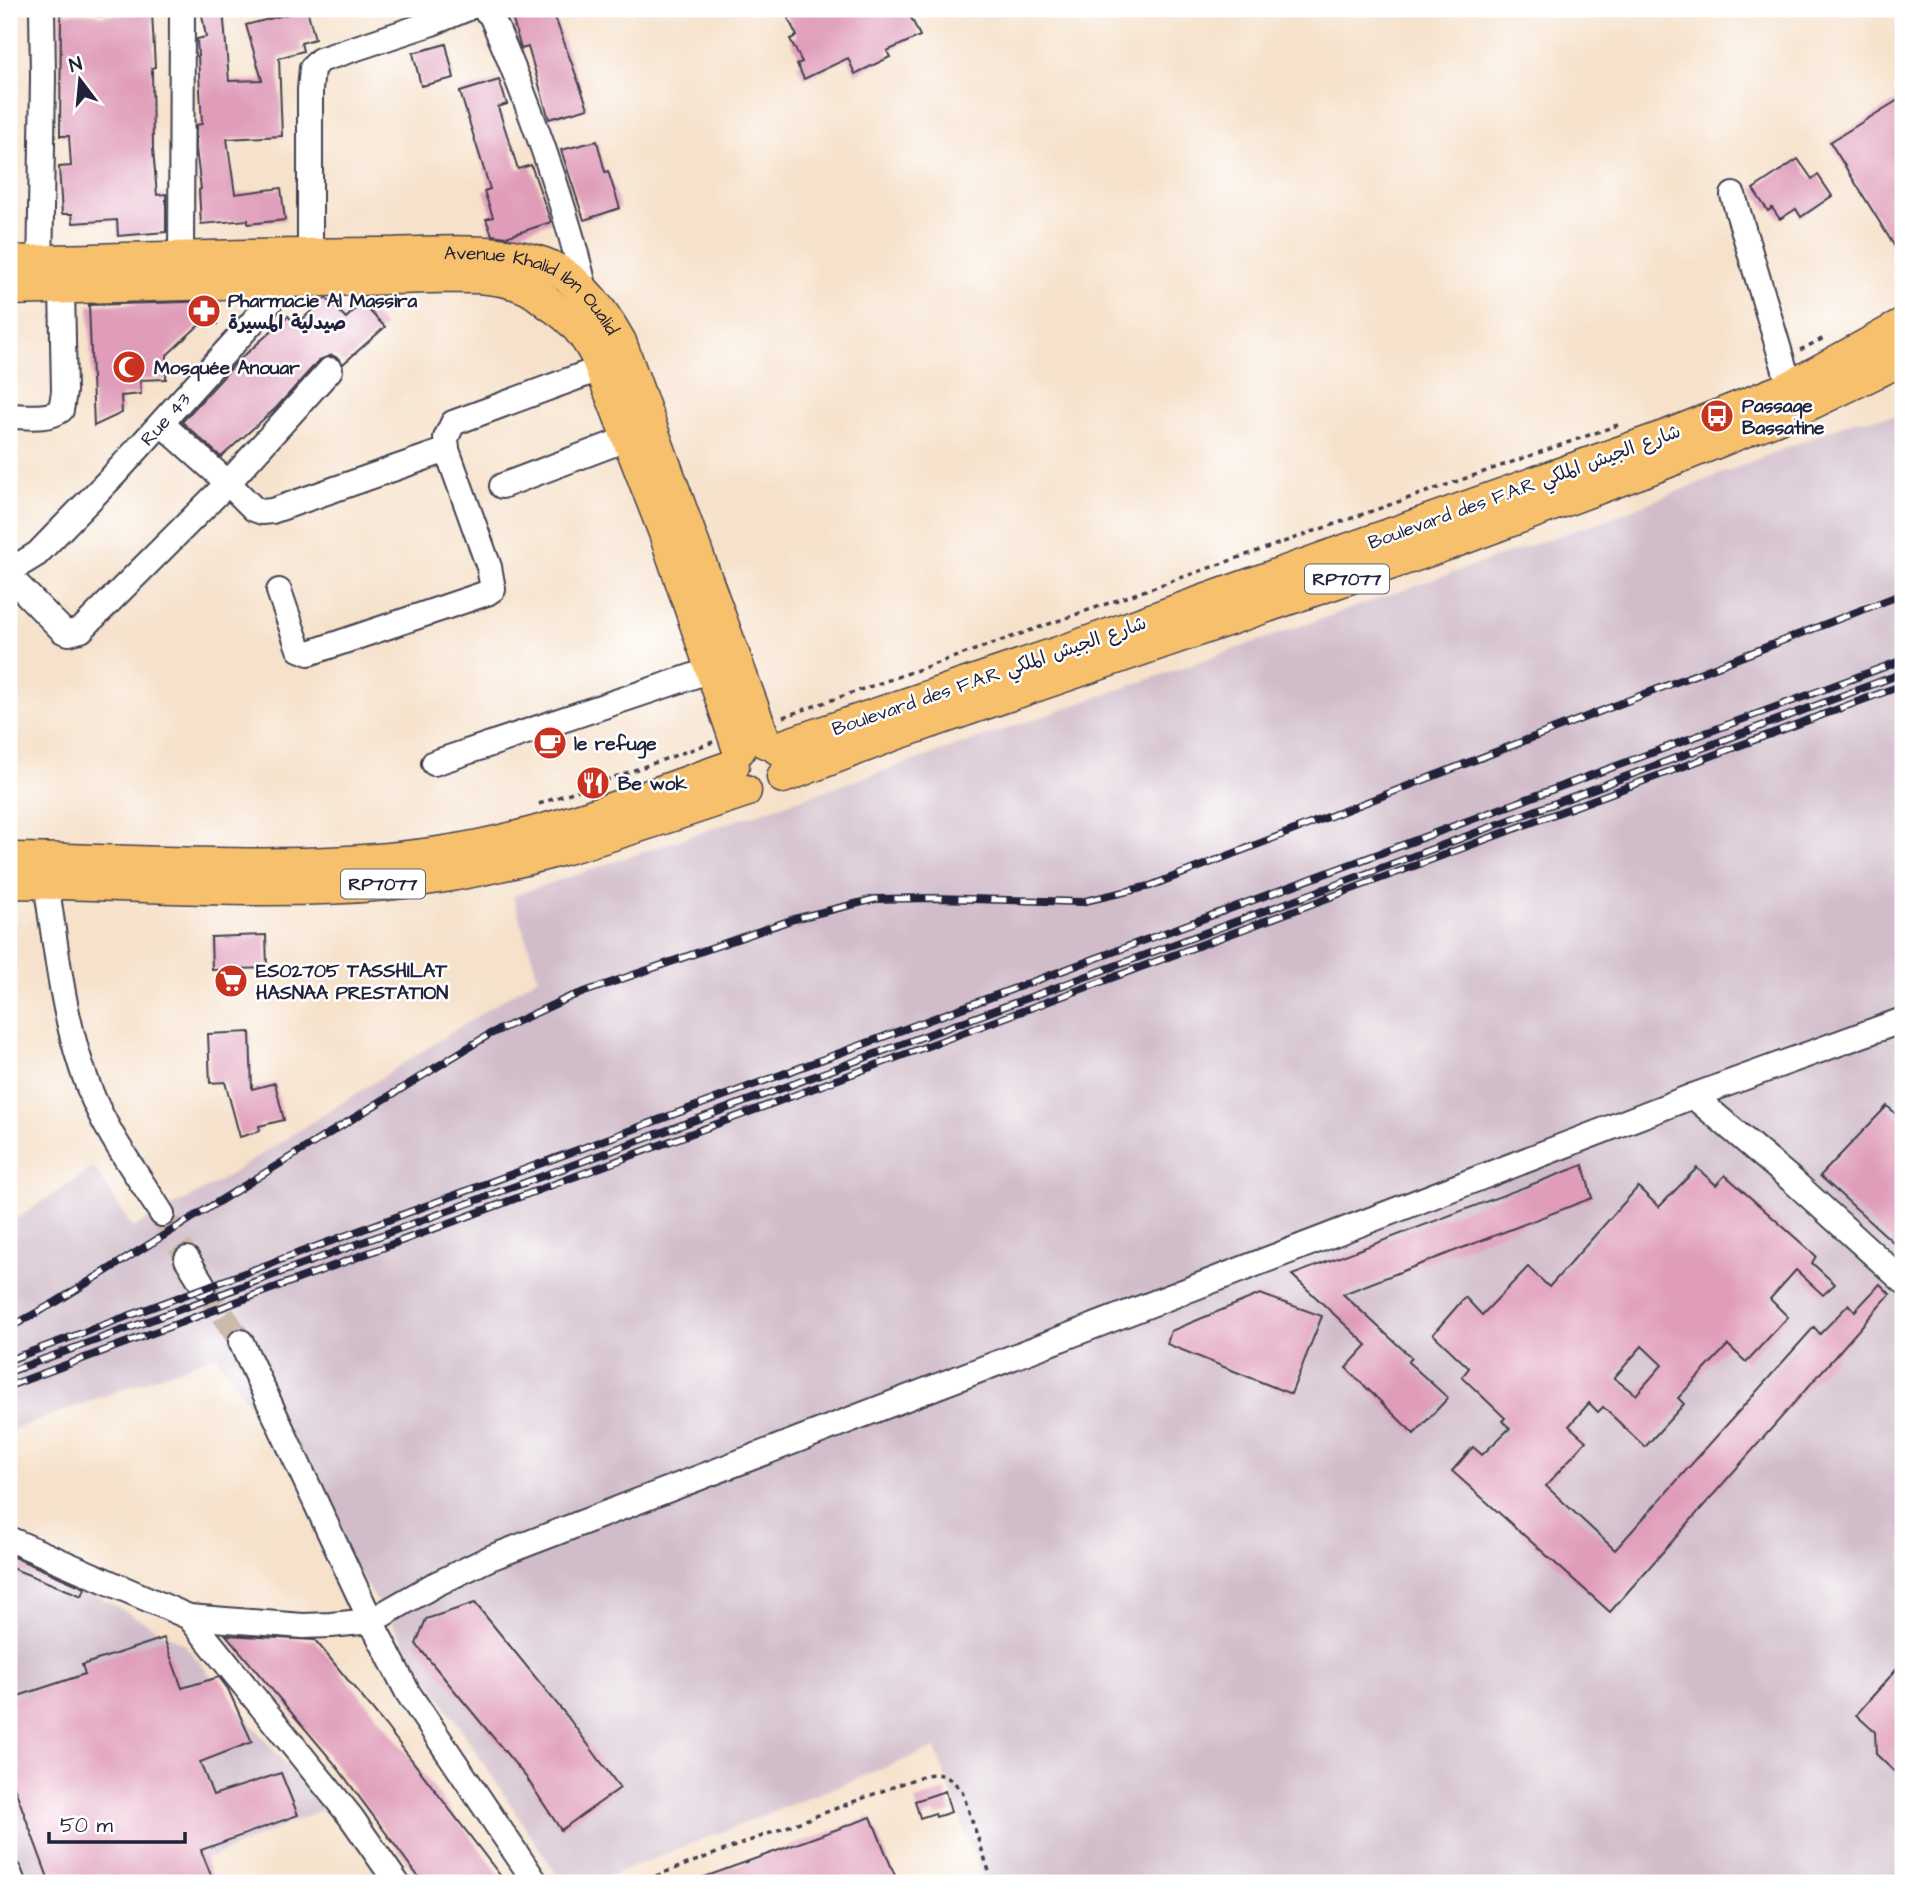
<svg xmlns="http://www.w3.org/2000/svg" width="1912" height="1892" font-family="'Architects Daughter','Playpen Sans Arabic',sans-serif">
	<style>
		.industrial { fill: #d1bdca }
		.building { fill: #e09dba; fill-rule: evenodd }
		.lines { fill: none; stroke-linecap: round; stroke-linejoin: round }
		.minor-tunnel { stroke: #ccbbad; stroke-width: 24; stroke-dasharray: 24 12; stroke-linecap: butt }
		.minor-casing { stroke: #423f50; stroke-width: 28 }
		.major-casing { stroke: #423f50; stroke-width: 35 }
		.path { stroke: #423f50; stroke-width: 3.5; stroke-dasharray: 5 5; stroke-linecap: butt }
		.minor { stroke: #fff; stroke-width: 24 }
		.major { stroke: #f7c06c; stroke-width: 32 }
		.rail-casing { stroke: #22223b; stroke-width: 8 }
		.rail { stroke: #fff; stroke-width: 5; stroke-dasharray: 16; stroke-linecap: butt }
		.labels { text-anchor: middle; stroke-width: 5; stroke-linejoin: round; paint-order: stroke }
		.shield { fill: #fff; stroke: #646476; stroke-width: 2 }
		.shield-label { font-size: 18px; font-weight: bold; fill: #22223b }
		.street-label { font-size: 19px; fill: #22223b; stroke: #fff }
		.poi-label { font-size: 19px; font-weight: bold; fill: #22223b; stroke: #fff; text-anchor: start }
	</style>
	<rect width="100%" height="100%" fill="#fff"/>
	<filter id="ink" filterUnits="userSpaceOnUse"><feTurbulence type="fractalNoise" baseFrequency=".0143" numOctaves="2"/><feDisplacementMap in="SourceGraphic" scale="14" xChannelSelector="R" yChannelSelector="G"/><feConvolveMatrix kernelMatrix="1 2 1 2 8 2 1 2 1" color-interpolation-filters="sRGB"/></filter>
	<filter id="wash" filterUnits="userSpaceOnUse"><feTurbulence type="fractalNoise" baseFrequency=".00686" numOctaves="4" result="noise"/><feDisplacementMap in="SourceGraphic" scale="28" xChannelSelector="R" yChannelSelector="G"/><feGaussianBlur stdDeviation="1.57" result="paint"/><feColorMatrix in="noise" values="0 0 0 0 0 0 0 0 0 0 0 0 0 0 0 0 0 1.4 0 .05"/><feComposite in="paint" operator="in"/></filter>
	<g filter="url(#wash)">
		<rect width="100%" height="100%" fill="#f6e1ca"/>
		<!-- industrial -->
		<g class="industrial">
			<path d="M 1903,415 L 1903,1883 L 1546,1883 L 1544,1881 L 1543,1883 L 984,1883 L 935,1748 L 592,1883 L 562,1883 L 216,1355 L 9,1431 L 9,1224 L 94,1167 L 133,1228 L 220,1181 L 538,977 L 513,896 L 975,740 L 1621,514 L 1853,421 Z"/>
			<path d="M 9,1547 L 184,1644 L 323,1809 L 205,1860 L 214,1883 L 9,1883 Z"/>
		</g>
		<g id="blocks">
			<!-- building -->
			<g class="building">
				<path d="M 201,9 L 223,9 L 229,81 L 262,80 L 246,25 L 307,9 L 315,39 L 301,43 L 303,51 L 279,58 L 282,136 L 227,139 L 235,194 L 281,188 L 285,220 L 248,224 L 248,220 L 201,224 L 199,190 L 201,189 L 196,149 L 196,125 L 202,124 L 197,39 L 206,37 Z"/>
				<path d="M 537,9 L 552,9 L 588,108 L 549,119 L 528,47 L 521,49 L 512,17 Z"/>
				<path d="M 798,9 L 907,9 L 920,36 L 887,51 L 890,57 L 855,74 L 848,58 L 804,79 L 797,64 L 802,62 L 790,39 L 797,36 L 786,14 Z"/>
				<path d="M 61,13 L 98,14 L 98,16 L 152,13 L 155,67 L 152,68 L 153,149 L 157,195 L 166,194 L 166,232 L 118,236 L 117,220 L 73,223 L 72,214 L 62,214 L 59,167 L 71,166 L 69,136 L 60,136 Z"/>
				<path d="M 446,44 L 454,78 L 421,86 L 413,53 Z"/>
				<path d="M 499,80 L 507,104 L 498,107 L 518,169 L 531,165 L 551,222 L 506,237 L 492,235 L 486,219 L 493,217 L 484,191 L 490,189 L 460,92 Z"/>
				<path d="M 1903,97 L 1903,260 L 1830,142 Z"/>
				<path d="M 597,141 L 605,172 L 608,171 L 620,208 L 584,220 L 561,150 Z"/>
				<path d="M 1798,159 L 1812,179 L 1818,175 L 1832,196 L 1801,217 L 1796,209 L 1780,219 L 1772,208 L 1768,211 L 1753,189 Z"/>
				<path d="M 326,298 L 346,318 L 362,303 L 385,327 L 343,364 L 339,359 L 332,355 L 319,360 L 276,408 L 221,457 L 182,422 L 236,363 L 288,316 L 296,325 Z"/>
				<path d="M 215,301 L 217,324 L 198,326 L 167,355 L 166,379 L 140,380 L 141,394 L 121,396 L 122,413 L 94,426 L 89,305 Z"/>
				<path d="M 266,935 L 267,968 L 212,970 L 211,937 Z"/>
				<path d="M 250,1032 L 252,1089 L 275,1083 L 284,1120 L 259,1126 L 260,1131 L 240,1137 L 225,1082 L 210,1083 L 208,1034 Z"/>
				<path d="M 1887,1106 L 1903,1120 L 1903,1251 L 1820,1176 Z"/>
				<path d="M 1583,1165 L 1592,1198 L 1343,1294 L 1412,1358 L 1408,1362 L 1448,1398 L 1414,1434 L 1346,1368 L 1367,1345 L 1292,1275 Z"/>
				<path d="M 1697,1168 L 1716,1185 L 1725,1175 L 1816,1256 L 1812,1263 L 1835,1284 L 1823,1295 L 1796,1270 L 1770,1299 L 1788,1317 L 1746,1362 L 1728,1345 L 1678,1398 L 1684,1404 L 1645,1447 L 1603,1407 L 1598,1412 L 1589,1403 L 1569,1426 L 1586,1441 L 1546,1486 L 1615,1550 L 1814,1327 L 1820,1334 L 1849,1304 L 1855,1311 L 1880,1284 L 1890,1294 L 1610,1612 L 1452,1471 L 1473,1447 L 1482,1455 L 1510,1428 L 1502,1421 L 1505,1418 L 1462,1377 L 1469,1368 L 1433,1334 L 1465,1297 L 1482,1315 L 1528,1267 L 1549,1287 L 1638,1187 L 1659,1207 ZM 1642,1346 L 1662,1365 L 1636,1395 L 1614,1378 Z"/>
				<path d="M 1260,1294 L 1322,1316 L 1291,1394 L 1167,1344 L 1171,1331 Z"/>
				<path d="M 9,1555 L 85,1588 L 82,1596 L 9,1567 Z"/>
				<path d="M 475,1603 L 567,1716 L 620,1788 L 561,1830 L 526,1777 L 416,1644 L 426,1619 Z"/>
				<path d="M 226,1635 L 315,1640 L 385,1725 L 506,1883 L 423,1883 L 334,1763 Z"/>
				<path d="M 164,1638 L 182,1688 L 219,1677 L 228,1689 L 252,1742 L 200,1762 L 213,1795 L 281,1773 L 298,1815 L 201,1850 L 214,1883 L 50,1883 L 9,1773 L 9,1699 L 85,1674 L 82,1665 Z"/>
				<path d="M 1903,1662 L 1903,1780 L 1876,1754 L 1875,1732 L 1856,1715 Z"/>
				<path d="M 945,1791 L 951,1812 L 936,1817 L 935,1813 L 920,1818 L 915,1801 Z"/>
				<path d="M 871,1817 L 898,1883 L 694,1883 L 693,1881 Z"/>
			</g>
		</g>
	</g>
	<g filter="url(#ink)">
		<use href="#blocks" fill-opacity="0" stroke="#423f50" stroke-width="2"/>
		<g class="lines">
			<!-- minor-tunnel -->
			<g class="minor-tunnel">
				<path d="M 162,1214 L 187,1259"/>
				<path d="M 203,1285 L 241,1342"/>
			</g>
			<defs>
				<g id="minor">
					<path d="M 484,9 L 491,15 C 530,106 564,198 586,294"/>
					<path d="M 1733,195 L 1790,387"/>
					<path d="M 181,258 L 182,9"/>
					<path d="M 40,278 L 43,76 L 42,9"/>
					<path d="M 9,416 C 25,416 48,420 61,410 L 64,392 L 62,288"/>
					<path d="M 162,424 L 228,483 L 254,509 L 262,512 L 272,511 L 447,450 L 446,438 L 453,423 L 602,368"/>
					<path d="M 502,486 L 629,438"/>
					<path id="s1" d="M 9,571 L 37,554 L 113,476 L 259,315 L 310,254 L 310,90 L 312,68 L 320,60 L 432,23 L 466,9"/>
					<path d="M 9,576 L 63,631 L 69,633 L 81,630 L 228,483 L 330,370"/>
					<path d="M 279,591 L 299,649 L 309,653 L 487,593 L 493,589 L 489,567 L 447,450"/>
					<path d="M 434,763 L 711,670"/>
					<path d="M 46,883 C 57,952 63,1022 89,1088 C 106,1133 137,1174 162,1214"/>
					<path d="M 1693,1096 L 1794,1182 L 1903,1281"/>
					<path d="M 187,1259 L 203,1285"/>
					<path d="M 241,1342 L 371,1621 L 408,1693 L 536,1883"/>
					<path d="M 9,1539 L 189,1617 L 303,1626 L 331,1625 L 371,1621 L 434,1585 L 490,1558 L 1693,1096 L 1903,1020"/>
					<path d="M 189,1617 L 351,1817 L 397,1883"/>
					<path d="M 9,1873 L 13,1883"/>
				</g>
				<g id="major">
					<path id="s2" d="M 9,262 C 131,259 253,255 375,254 C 427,254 495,246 544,264 C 579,277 603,311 620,342 L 765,742"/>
					<path d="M 9,289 L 429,277 C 460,277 498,274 527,288 C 536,292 545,301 554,307 C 573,320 585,334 596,355 L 665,533 L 739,750"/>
					<path d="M 777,748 L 1064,651 L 1672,434 L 1790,387 L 1903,325"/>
					<path d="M 783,777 L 895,734 L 1450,543 L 1659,465 L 1799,409 L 1903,359"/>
					<path d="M 9,859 C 153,860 294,874 438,853 C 539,839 636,800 733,766"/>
					<path d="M 9,882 C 135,883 260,896 386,884 C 510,872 627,830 745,791"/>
				</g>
			</defs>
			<!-- minor casing -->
			<use href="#minor" class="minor-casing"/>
			<!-- major casing -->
			<use href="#major" class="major-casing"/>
			<!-- path -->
			<g class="path">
				<path d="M 1800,350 L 1824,338"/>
				<path d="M 783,717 L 1618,425"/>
				<path d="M 539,804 L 713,742"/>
				<path d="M 637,1883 L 925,1775 C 943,1772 950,1777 962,1791 L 993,1883"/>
			</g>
			<!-- minor -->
			<use href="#minor" class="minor"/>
			<!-- major -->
			<use href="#major" class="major"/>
			<defs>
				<g id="rail">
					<path d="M 9,1328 L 56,1302 L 490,1034 L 570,997 L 794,919 L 875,899 L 933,898 L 1081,902 L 1150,886 L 1903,594"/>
					<path d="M 9,1360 L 1903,660"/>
					<path d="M 9,1372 L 1368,873 L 1903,673"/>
					<path d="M 9,1386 L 1903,685"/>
				</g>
			</defs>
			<!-- rail casing -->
			<use href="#rail" class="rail-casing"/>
			<!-- rail -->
			<use href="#rail" class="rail"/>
		</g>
	</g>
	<!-- icons -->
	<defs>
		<symbol id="pharmacy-disc" viewBox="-11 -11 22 22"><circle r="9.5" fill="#c8321e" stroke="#fff"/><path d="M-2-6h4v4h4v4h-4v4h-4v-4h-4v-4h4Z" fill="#fff"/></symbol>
		<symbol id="mosque-disc" viewBox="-11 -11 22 22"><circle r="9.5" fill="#c8321e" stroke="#fff"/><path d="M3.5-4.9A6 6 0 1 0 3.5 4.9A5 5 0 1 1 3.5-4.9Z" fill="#fff"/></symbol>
		<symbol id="bus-disc" viewBox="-11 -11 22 22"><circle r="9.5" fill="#c8321e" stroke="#fff"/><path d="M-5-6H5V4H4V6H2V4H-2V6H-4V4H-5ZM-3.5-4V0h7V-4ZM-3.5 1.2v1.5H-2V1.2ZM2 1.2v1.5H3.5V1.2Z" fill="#fff"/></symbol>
		<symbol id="cafe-disc" viewBox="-11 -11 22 22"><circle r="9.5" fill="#c8321e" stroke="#fff"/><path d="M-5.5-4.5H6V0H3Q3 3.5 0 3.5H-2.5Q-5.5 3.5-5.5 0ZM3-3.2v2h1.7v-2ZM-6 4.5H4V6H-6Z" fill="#fff"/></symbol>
		<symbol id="restaurant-disc" viewBox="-11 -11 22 22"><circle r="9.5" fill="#c8321e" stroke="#fff"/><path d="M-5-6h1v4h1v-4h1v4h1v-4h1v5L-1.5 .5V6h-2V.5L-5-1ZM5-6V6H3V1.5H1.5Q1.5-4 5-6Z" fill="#fff"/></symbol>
		<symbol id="supermarket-disc" viewBox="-11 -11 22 22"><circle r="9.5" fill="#c8321e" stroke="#fff"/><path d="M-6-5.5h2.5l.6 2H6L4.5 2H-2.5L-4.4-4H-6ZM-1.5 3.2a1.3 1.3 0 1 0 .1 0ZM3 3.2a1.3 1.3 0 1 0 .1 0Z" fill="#fff"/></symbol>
	</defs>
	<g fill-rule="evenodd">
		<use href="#pharmacy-disc" x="185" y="292" width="38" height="38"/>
		<use href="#mosque-disc" x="110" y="348" width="38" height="38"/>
		<use href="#bus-disc" x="1698" y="397" width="38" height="38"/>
		<use href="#cafe-disc" x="531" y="724" width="38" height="38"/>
		<use href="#restaurant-disc" x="574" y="764" width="38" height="38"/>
		<use href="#supermarket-disc" x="212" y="962" width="38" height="38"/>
	</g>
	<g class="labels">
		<!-- shield labels -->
		<g class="shield">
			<rect x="1305" y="564.5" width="84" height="29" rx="5"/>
			<rect x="341" y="869.5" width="84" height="29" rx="5"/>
		</g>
		<g class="shield-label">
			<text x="1347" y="585">RP7077</text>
			<text x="383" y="890">RP7077</text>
		</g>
		<!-- street labels -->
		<g class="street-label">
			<text dy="7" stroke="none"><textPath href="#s2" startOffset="536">Avenue Khalid Ibn Oualid</textPath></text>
			<text dy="7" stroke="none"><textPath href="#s1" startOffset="219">Rue 43</textPath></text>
			<text transform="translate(1524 486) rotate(-20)" y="7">Boulevard des F.A.R شارع الجيش الملكي</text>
			<text transform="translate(989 675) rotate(-19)" y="7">Boulevard des F.A.R شارع الجيش الملكي</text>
		</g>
		<!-- poi labels -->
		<g class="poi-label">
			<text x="228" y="307">Pharmacie Al Massira<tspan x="228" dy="22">صيدلية المسيرة</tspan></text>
			<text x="154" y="374">Mosquée Anouar</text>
			<text x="1742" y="412">Passage<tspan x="1742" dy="22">Bassatine</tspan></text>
			<text x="574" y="750">le refuge</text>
			<text x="618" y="790">Be wok</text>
			<text x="256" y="977">ES02705 TASSHILAT<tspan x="256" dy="22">HASNAA PRESTATION</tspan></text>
		</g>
	</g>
	<!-- margin -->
	<rect width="1912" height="1892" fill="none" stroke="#fff" stroke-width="35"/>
	<!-- north arrow -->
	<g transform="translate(80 80) rotate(344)" stroke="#ffffff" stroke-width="5" paint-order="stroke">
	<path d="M0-5L12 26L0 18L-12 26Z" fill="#22223b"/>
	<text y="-10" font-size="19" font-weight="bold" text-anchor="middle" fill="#22223b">N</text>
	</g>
	<!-- scale -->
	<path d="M49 1832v10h136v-10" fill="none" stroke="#22223b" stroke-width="3.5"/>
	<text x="60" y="1832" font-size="21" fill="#22223b" stroke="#ffffff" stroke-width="5" paint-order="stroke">50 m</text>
</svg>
